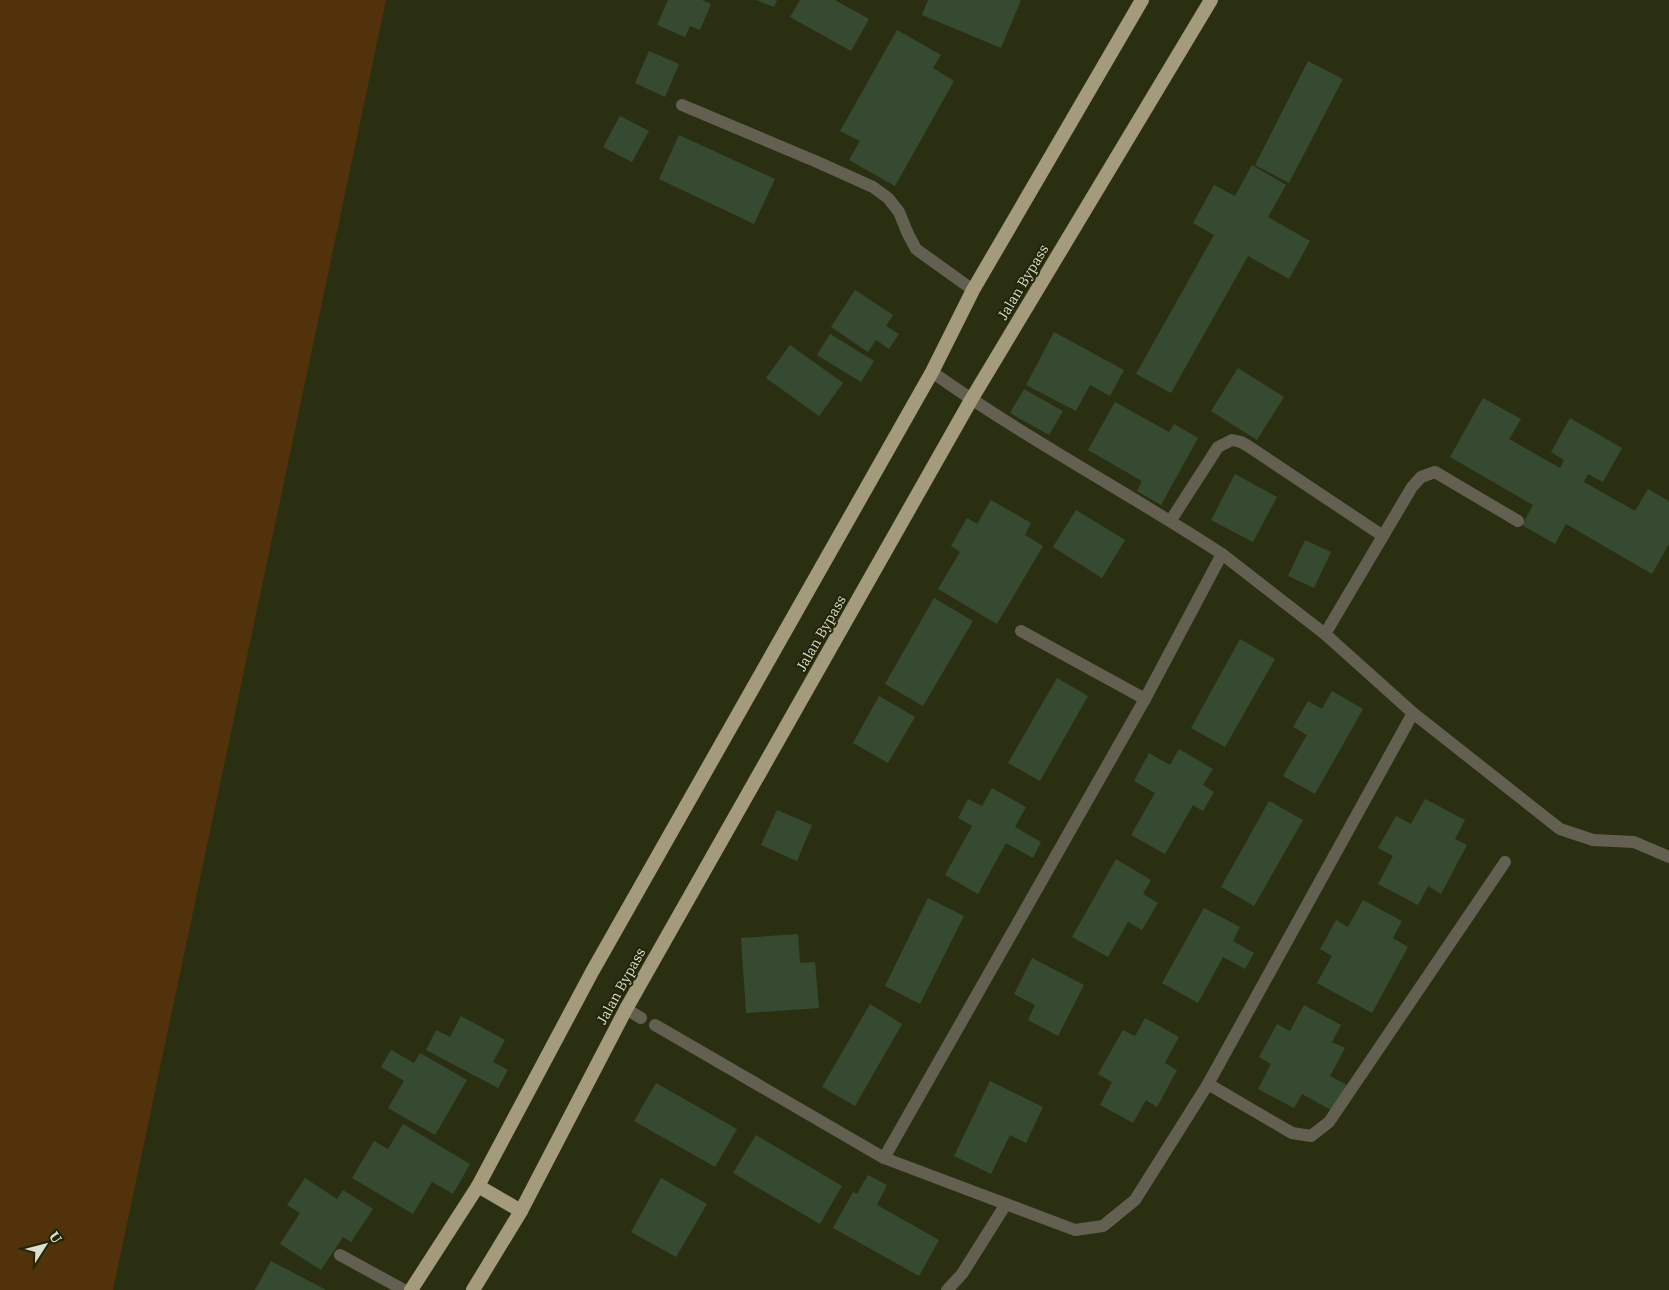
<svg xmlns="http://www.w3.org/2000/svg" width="1669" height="1290" font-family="'IBM Plex Serif',serif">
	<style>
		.green { fill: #52320b }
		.building { fill: #364a32 }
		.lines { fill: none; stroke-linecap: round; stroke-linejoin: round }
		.service { stroke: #635f51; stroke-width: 12 }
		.minor { stroke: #635f51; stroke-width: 12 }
		.trunk { stroke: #a49a7c; stroke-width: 14 }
		.labels { text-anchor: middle; stroke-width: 4; stroke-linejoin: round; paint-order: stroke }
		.street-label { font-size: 14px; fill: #dcdfce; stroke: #222507 }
	</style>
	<rect width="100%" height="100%" fill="#2b2f12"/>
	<!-- green -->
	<path class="green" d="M 0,0 L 386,0 L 113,1290 L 0,1290 Z"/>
	<!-- building -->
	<g class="building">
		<path d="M 668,0 L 702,0 L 711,4 L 700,30 L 690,26 L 685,37 L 657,25 Z"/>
		<path d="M 756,0 L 777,0 L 774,7 Z"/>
		<path d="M 800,0 L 835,0 L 869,19 L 851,51 L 790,17 Z"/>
		<path d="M 928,0 L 1021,0 L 1001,48 L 922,15 Z"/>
		<path d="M 897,30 L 941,55 L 933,68 L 954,81 L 895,186 L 849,160 L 860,141 L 840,131 Z"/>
		<path d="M 649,51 L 679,64 L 665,97 L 635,83 Z"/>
		<path d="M 1308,61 L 1343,79 L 1289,183 L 1255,165 Z"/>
		<path d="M 620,116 L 649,131 L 632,162 L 603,147 Z"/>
		<path d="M 679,135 L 775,179 L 754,224 L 659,179 Z"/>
		<path d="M 1252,165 L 1286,185 L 1268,217 L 1310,241 L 1289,279 L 1248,256 L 1171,393 L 1136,374 L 1214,235 L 1193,223 L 1214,185 L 1235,196 Z"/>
		<path d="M 855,290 L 893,315 L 886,326 L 899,334 L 889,349 L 876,340 L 868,352 L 831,327 Z"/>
		<path d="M 1054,332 L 1124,370 L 1110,396 L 1090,385 L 1076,411 L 1026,385 Z"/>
		<path d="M 830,334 L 874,361 L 861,382 L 817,355 Z"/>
		<path d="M 790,345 L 843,383 L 819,416 L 766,378 Z"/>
		<path d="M 1238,368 L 1284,397 L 1257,440 L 1211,411 Z"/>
		<path d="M 1024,389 L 1063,411 L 1049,435 L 1010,413 Z"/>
		<path d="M 1483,398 L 1521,419 L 1509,439 L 1560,468 L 1564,460 L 1551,452 L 1570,418 L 1622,448 L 1603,482 L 1588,474 L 1584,482 L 1635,511 L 1648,489 L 1669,501 L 1669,544 L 1652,574 L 1566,524 L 1555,544 L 1522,525 L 1533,505 L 1450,457 Z"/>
		<path d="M 1115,402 L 1169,432 L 1174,424 L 1198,438 L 1161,505 L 1137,491 L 1142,481 L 1088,450 Z"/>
		<path d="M 1235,474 L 1277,497 L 1253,542 L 1211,520 Z"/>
		<path d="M 991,500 L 1031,523 L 1025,535 L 1043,546 L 997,624 L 938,589 L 960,552 L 951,546 L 967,518 L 977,524 Z"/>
		<path d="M 1076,510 L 1125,540 L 1102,578 L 1053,547 Z"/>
		<path d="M 1305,540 L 1331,552 L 1314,588 L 1288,576 Z"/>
		<path d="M 934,598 L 973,621 L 923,706 L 885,684 Z"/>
		<path d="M 1240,639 L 1275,659 L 1225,747 L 1191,728 Z"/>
		<path d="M 1057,678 L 1088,696 L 1040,781 L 1008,763 Z"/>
		<path d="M 1332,691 L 1363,709 L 1315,794 L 1283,776 L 1307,735 L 1293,727 L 1308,701 L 1322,709 Z"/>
		<path d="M 879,696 L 915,717 L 888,763 L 853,743 Z"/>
		<path d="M 1179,749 L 1213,769 L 1203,785 L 1214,792 L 1203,811 L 1193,805 L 1165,854 L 1131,835 L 1155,793 L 1134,781 L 1149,753 L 1170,765 Z"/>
		<path d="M 992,788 L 1026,807 L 1015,827 L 1041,842 L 1033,858 L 1006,843 L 978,894 L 945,875 L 972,826 L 958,818 L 968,799 L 982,806 Z"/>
		<path d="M 1425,799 L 1465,820 L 1455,839 L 1467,845 L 1441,894 L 1428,886 L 1418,905 L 1378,884 L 1393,856 L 1378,848 L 1396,816 L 1411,824 Z"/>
		<path d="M 1269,801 L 1303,820 L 1254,906 L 1221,887 Z"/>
		<path d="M 777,810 L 812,825 L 797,861 L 761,845 Z"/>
		<path d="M 1116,859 L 1151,880 L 1143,894 L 1158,903 L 1142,930 L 1128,922 L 1108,957 L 1072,937 Z"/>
		<path d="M 928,898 L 964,916 L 920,1004 L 885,986 Z"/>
		<path d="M 1363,900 L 1402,921 L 1393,938 L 1408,947 L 1372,1013 L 1317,983 L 1332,956 L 1320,949 L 1336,920 L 1348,927 Z"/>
		<path d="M 1204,908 L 1240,927 L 1233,941 L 1254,953 L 1245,969 L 1223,957 L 1198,1003 L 1162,983 Z"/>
		<path d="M 798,934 L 800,963 L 815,962 L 819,1008 L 746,1013 L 741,938 Z"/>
		<path d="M 1032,958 L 1084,985 L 1058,1036 L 1028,1020 L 1035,1005 L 1014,994 Z"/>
		<path d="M 870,1004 L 902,1024 L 855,1106 L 822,1087 Z"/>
		<path d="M 1304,1005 L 1341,1025 L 1332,1042 L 1345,1048 L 1330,1076 L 1347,1085 L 1333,1111 L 1302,1094 L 1294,1108 L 1258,1089 L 1271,1064 L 1259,1057 L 1277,1024 L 1290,1031 Z"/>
		<path d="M 461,1016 L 505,1040 L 493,1062 L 508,1070 L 498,1088 L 426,1050 L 436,1030 L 450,1037 Z"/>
		<path d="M 1145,1018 L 1179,1037 L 1165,1063 L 1177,1070 L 1157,1107 L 1146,1100 L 1133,1123 L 1100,1105 L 1112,1082 L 1098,1074 L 1123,1030 L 1135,1036 Z"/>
		<path d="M 391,1050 L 414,1063 L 420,1053 L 467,1080 L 435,1135 L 388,1108 L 404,1081 L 381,1067 Z"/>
		<path d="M 990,1081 L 1043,1107 L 1026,1143 L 1010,1135 L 991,1174 L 954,1156 Z"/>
		<path d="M 656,1083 L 737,1129 L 715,1167 L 634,1121 Z"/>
		<path d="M 403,1124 L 470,1164 L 453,1194 L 432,1182 L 413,1214 L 352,1178 L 374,1141 L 388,1149 Z"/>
		<path d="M 756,1135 L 842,1186 L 820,1224 L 733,1173 Z"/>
		<path d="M 868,1175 L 887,1185 L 877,1205 L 939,1240 L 919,1276 L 833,1228 L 853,1192 L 857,1194 Z"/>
		<path d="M 305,1178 L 337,1199 L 343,1190 L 373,1209 L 351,1242 L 343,1237 L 321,1270 L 280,1244 L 300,1213 L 287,1205 Z"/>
		<path d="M 661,1178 L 707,1204 L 676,1257 L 631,1232 Z"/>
		<path d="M 271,1261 L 326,1290 L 255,1290 Z"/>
	</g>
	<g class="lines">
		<!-- service -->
		<g class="service">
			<path d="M 682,105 L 815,161 L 873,187 L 888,198 L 899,212 L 908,234 L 916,249 L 973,290"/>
			<path d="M 1171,520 L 1218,447 L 1232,440 L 1241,442 L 1248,446 L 1383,536"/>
			<path d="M 1021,631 L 1145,699"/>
			<path d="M 1325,634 L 1412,487 L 1421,477 L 1435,472 L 1518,521"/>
			<path d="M 1413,713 L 1560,829 L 1593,840 L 1634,842 L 1669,857"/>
			<path d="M 340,1255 L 404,1290"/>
			<path d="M 947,1290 L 962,1274 L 1006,1204"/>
		</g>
		<!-- minor -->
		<g class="minor">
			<path d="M 626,1009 L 641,1018"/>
			<path d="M 655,1025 L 884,1158 L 1145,699 L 1222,554 C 1127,492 1025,438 932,372"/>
			<path d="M 1208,1084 L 1292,1133 L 1311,1136 L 1329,1122 L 1505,862"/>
			<path d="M 884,1158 L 1075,1230 L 1103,1226 L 1135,1200 L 1208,1084 L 1413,713 L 1325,634 L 1222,554"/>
		</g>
		<!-- trunk -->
		<g class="trunk">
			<path d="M 478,1186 L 521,1211"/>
			<path d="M 411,1290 L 478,1186 L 592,972 L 932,372 L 973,290 L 1142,0"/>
			<path d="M 473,1290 L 521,1211 L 626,1009 L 971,400 L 1211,0"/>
		</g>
	</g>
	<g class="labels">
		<!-- street labels -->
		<g class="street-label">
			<text transform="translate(1023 282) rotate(-59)" y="5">Jalan Bypass</text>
			<text transform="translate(821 633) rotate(-60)" y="5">Jalan Bypass</text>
			<text transform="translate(621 986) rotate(-61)" y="5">Jalan Bypass</text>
		</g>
	</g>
	<!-- north arrow -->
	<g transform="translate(45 1245) rotate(54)" stroke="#222507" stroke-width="4" paint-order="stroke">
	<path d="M0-4L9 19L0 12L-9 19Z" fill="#dcdfce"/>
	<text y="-8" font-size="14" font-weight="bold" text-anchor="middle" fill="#dcdfce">U</text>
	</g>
</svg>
